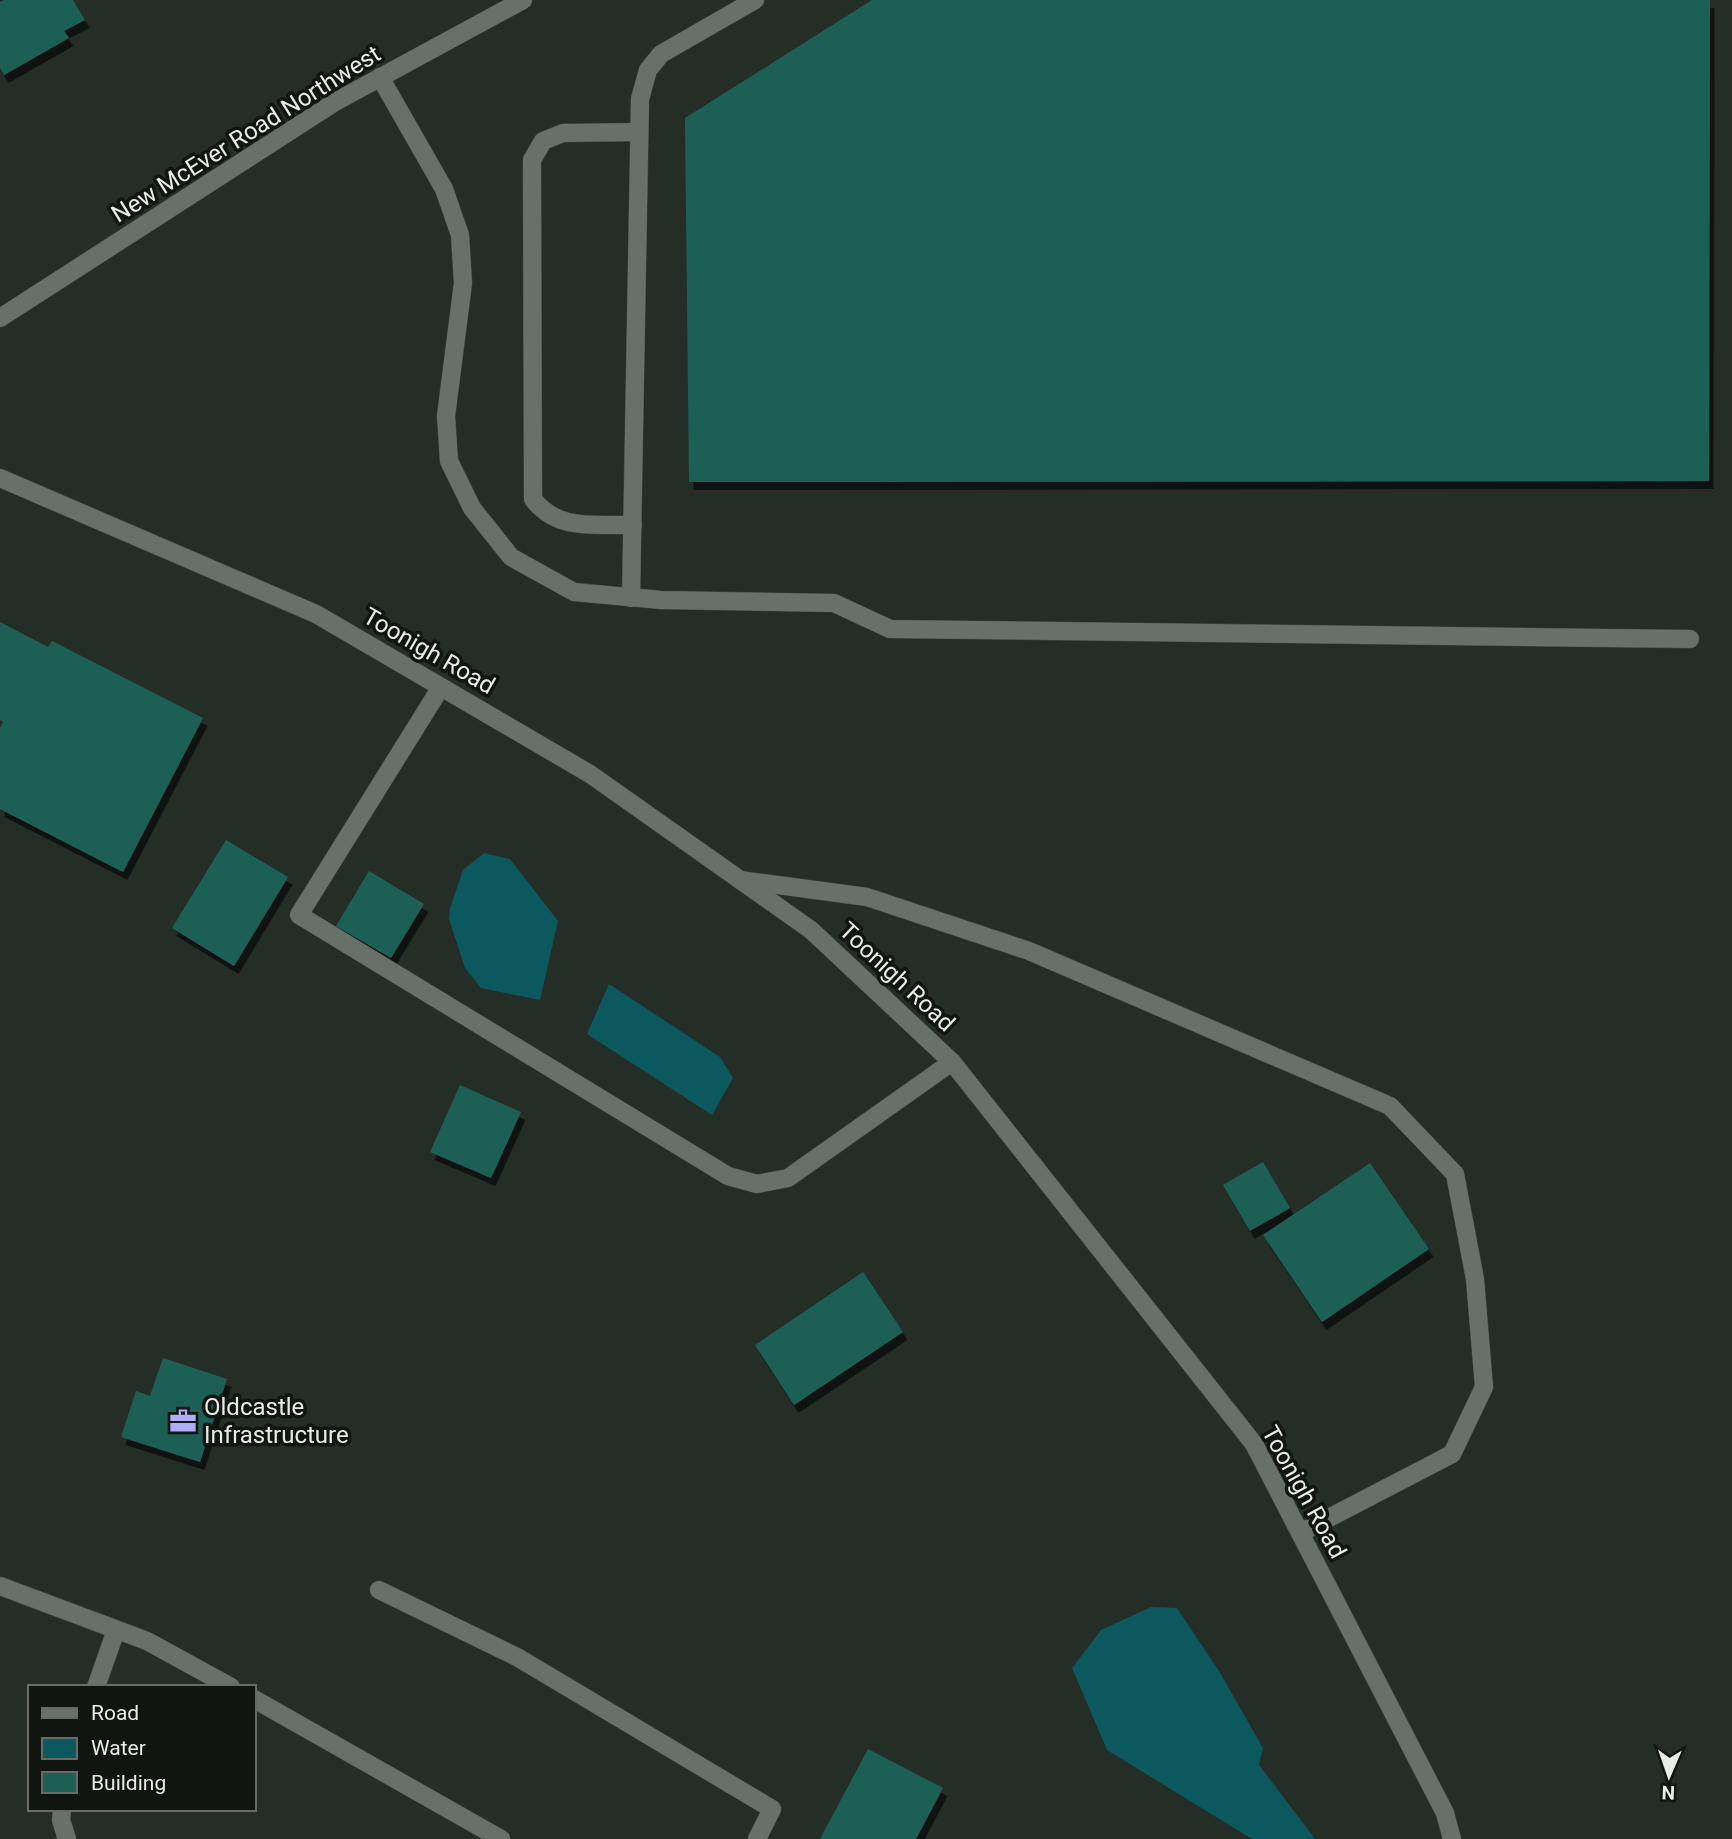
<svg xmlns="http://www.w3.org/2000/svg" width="1732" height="1839" font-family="Roboto,sans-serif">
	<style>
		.water { fill: #0c585f }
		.building { fill: #1f6054; filter: url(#shadow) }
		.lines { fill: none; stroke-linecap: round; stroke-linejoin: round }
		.service-casing { stroke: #424944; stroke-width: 19 }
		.minor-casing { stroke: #424944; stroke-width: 19 }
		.tertiary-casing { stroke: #424944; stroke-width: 19 }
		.service { stroke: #677069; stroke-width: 18 }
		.minor { stroke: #677069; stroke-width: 18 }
		.tertiary { stroke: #677069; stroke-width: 18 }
		.labels { text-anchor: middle; stroke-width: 7; stroke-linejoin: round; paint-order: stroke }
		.street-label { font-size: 24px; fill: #e7ece8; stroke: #111512 }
		.poi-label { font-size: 24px; fill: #e7ece8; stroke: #111512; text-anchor: start }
	</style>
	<defs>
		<filter id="shadow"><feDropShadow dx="4.5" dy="8" stdDeviation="0" flood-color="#0009"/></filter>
	</defs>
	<rect width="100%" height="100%" fill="#252d27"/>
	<!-- water -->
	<g class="water">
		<path d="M 484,853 L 510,859 L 558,921 L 540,1000 L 481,988 L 465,968 L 449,919 L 450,908 L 463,870 Z"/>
		<path d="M 609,984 L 720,1057 L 733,1078 L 712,1115 L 587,1034 Z"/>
		<path d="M 1151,1607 L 1177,1608 L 1219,1671 L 1263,1748 L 1259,1765 L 1315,1839 L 1252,1839 L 1107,1750 L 1072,1668 L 1101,1630 Z"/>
	</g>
	<!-- building -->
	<g class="building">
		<path d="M 4,0 L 73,0 L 85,20 L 64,31 L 69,38 L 4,75 L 0,68 L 0,2 Z"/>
		<path d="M 872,0 L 1710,0 L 1709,481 L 689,482 L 685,118 Z"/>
		<path d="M 0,622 L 48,647 L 52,641 L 203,718 L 123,872 L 0,809 L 0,728 L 3,722 L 0,720 Z"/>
		<path d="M 226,840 L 288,877 L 234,966 L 172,928 Z"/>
		<path d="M 369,871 L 424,904 L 391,958 L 336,926 Z"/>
		<path d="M 460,1085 L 521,1112 L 491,1178 L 430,1152 Z"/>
		<path d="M 1263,1162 L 1290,1208 L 1250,1231 L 1223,1185 Z"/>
		<path d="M 1370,1163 L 1429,1249 L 1322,1322 L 1263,1235 Z"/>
		<path d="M 863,1272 L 903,1332 L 794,1405 L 755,1345 Z"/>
		<path d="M 163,1358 L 227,1379 L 200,1462 L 121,1437 L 136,1391 L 150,1396 Z"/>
		<path d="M 868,1749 L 943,1788 L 916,1839 L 820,1839 Z"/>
	</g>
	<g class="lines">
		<defs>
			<g id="service">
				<path d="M 380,77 L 444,189 L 460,235 L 463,283 L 446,416 L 449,461 L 472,508 L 511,557 L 574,592 L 661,600 L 834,603 L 890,629 L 1690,639"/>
				<path d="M 633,525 C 596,524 558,532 533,499 L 532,160 L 543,141 L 563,133 L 639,132"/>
				<path d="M 631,598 L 640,99 L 648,70 L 661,54 L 755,0"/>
				<path d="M 441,687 L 299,915 L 728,1176 L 757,1184 L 788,1178 L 952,1062"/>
				<path d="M 740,880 L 867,897 L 1029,951 L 1390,1106 L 1455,1174 L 1475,1279 L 1484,1387 L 1452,1454 L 1300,1533"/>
				<path d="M 0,1586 L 147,1641 L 231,1687"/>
				<path d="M 379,1590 L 517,1657 L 772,1809 L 757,1839"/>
				<path d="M 96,1687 L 116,1630"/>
				<path d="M 254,1699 L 501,1839"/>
				<path d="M 62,1809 L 61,1820 L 67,1839"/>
			</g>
			<path id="minor" d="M 0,478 L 316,614 L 590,774 L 811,930 L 952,1062 L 1254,1444 L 1445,1813 L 1452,1839"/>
			<path id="tertiary" d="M 0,318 L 335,102 L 523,0"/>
		</defs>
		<!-- service casing -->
		<use href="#service" class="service-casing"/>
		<!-- minor casing -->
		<use href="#minor" class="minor-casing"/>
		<!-- tertiary casing -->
		<use href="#tertiary" class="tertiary-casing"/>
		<!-- service -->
		<use href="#service" class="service"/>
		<!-- minor -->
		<use href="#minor" class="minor"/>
		<!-- tertiary -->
		<use href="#tertiary" class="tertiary"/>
	</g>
	<!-- icons -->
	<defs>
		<symbol id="office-bare" viewBox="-9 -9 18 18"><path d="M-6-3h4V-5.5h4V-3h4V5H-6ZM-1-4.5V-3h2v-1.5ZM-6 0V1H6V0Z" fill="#afaefa" stroke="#111512" stroke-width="2.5" paint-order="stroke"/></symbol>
	</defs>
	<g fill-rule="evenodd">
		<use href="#office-bare" x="164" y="1402" width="38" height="38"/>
	</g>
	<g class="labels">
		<!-- street labels -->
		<g class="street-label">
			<text transform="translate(246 134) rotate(-32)" y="8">New McEver Road Northwest</text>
			<text transform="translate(429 651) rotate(30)" y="8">Toonigh Road</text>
			<text transform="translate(897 977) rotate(43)" y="8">Toonigh Road</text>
			<text transform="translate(1304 1492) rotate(61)" y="8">Toonigh Road</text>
		</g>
		<!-- poi labels -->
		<g class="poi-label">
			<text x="204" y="1415">Oldcastle<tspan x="204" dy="28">Infrastructure</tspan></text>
		</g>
	</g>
	<!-- legend -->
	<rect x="28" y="1685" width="228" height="126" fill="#111512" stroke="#676b68" stroke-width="2"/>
	<rect x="42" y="1708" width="35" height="10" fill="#677069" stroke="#676b68" stroke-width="2"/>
	<text x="91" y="1720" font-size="21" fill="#e7ece8">Road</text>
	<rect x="42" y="1738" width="35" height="21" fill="#0c585f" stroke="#676b68" stroke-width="2"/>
	<text x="91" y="1755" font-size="21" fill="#e7ece8">Water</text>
	<rect x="42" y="1772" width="35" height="21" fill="#1f6054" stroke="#676b68" stroke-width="2"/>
	<text x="91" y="1790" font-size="21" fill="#e7ece8">Building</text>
	<!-- north arrow -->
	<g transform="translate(1669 1776) rotate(182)" stroke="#111512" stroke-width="5" paint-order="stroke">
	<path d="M0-5L12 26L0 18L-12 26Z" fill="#e7ece8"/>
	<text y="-10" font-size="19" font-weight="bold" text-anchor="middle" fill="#e7ece8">N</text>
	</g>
</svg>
